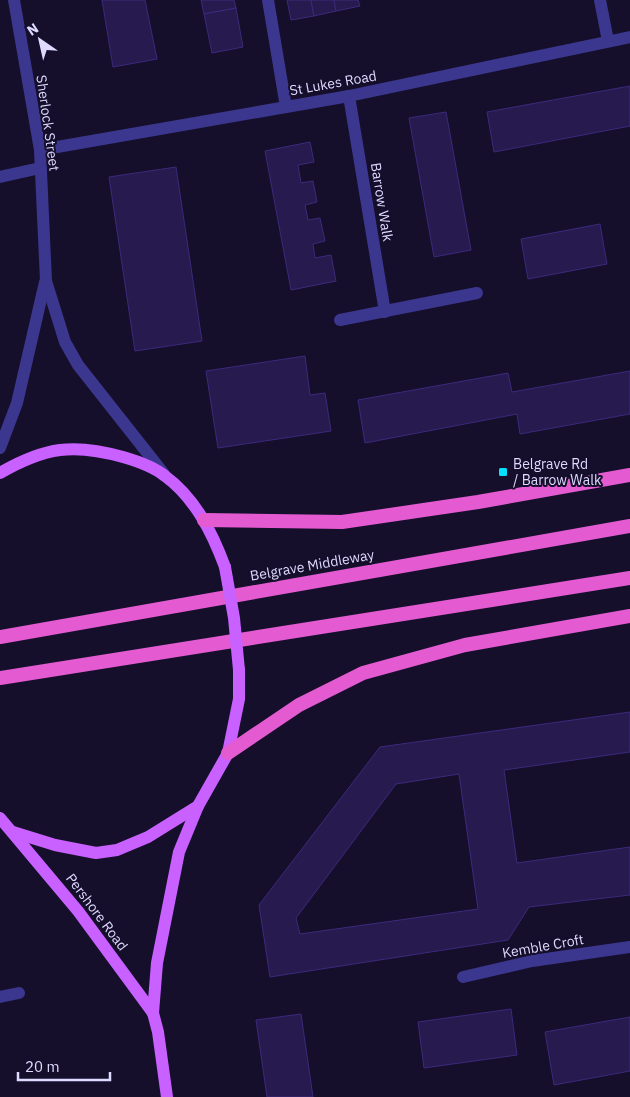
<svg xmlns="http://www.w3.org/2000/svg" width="630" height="1097" font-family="'IBM Plex Sans',sans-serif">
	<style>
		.building { fill: #261a4f; stroke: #3c2a7c; fill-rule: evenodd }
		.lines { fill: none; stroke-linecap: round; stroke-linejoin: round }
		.minor { stroke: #3c378e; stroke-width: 12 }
		.tertiary { stroke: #3c378e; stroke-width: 12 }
		.primary { stroke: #c861ff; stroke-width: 12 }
		.trunk { stroke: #e45bd1; stroke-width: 14 }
		.primary-bridge { stroke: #c861ff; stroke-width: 12 }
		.poi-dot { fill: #06e0ff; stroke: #150f2c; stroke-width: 2 }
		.labels { text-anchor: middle; stroke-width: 4; stroke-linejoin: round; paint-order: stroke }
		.street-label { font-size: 14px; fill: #dfdaff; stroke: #150f2c }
		.poi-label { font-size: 14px; fill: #dfdaff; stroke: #150f2c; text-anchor: start }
	</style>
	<rect width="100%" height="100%" fill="#150f2c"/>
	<!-- building -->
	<g class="building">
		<path d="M 102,0 L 145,0 L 157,59 L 113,67 Z"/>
		<path d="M 201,0 L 234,0 L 236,8 L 204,14 Z"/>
		<path d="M 287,0 L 311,0 L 314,16 L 291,20 Z"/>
		<path d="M 311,0 L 334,0 L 336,11 L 314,16 Z"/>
		<path d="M 334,0 L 358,0 L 360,6 L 336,11 Z"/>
		<path d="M 236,8 L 243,47 L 212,53 L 204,14 Z"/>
		<path d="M 630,86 L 630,126 L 494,152 L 487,112 Z"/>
		<path d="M 446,112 L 471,250 L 434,257 L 409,118 Z"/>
		<path d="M 310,142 L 314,162 L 298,165 L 301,183 L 313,181 L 317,202 L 305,205 L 308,220 L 320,218 L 325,241 L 313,244 L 315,258 L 331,255 L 336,281 L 291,290 L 265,151 Z"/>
		<path d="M 176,167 L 202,341 L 135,351 L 109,177 Z"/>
		<path d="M 600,224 L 607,264 L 528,279 L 521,239 Z"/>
		<path d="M 305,356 L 310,395 L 325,393 L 331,431 L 218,448 L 206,371 Z"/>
		<path d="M 630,371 L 630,414 L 520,434 L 517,414 L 365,443 L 358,400 L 508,373 L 512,392 Z"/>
		<path d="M 630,712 L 630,752 L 504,770 L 517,863 L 630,847 L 630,895 L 529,907 L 508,940 L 270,977 L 259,905 L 380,747 ZM 459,774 L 478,909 L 300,934 L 296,918 L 396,784 Z"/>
		<path d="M 511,1009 L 517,1055 L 424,1068 L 418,1022 Z"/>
		<path d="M 301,1014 L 313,1097 L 267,1097 L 256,1020 Z"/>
		<path d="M 630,1017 L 630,1071 L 554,1085 L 545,1032 Z"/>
	</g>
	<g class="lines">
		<!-- minor -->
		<g class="minor">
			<path d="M 268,0 L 286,107"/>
			<path d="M 600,0 L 608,41"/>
			<path d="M 349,96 L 385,312"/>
			<path d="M 40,150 L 349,96 L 630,37"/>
			<path d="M 0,177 L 40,168"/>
			<path d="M 340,320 L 477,293"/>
			<path d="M 463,977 L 532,961 L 630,947"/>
			<path d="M 0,997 L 19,993"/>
		</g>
		<!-- tertiary -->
		<g class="tertiary">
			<path d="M 14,0 L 40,150 L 46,281 L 65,342 L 78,365 L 164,474"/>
			<path d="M 0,448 L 17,403 L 45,282"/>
		</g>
		<!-- primary -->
		<g class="primary">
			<path d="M 0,473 C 45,447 74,443 123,457 C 137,461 154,467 165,476 C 195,498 212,532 225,567"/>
			<path d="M 0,818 L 78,911 L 153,1013"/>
			<path d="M 13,832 L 55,845 L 96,853 L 117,850 L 148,837 L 198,806 L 228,753 L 239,699 L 239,670"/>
			<path d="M 167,1097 L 158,1032 L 153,1013 L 157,963 L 179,852 L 198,806"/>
		</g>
		<!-- trunk -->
		<g class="trunk">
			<path d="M 204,520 L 342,522 L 478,502 L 630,475"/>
			<path d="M 0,637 L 630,526"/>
			<path d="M 0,678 L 630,578"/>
			<path d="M 228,753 L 299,705 L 363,673 L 465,645 L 630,616"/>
		</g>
		<!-- primary-bridge -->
		<path class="primary-bridge" d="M 225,567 L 234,618 L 239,670"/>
	</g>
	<!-- markers -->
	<rect class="poi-dot" x="498" y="467" width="10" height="10" rx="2.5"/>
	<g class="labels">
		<!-- street labels -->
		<g class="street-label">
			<text transform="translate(333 83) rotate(-10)" y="5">St Lukes Road</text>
			<text transform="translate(48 123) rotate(82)" y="5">Sherlock Street</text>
			<text transform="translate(382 202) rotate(81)" y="5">Barrow Walk</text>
			<text transform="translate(312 565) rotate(-10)" y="5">Belgrave Middleway</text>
			<text transform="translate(97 912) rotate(53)" y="5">Pershore Road</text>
			<text transform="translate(543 946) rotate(-10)" y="5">Kemble Croft</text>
		</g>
		<!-- poi labels -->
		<g class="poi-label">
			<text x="513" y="469">Belgrave Rd<tspan x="513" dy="16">/ Barrow Walk</tspan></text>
		</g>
	</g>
	<!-- north arrow -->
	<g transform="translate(40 40) rotate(326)" stroke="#150f2c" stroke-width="4" paint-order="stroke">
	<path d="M0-4L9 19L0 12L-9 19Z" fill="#dfdaff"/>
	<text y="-8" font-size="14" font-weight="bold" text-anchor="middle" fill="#dfdaff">N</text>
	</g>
	<!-- scale -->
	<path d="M18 1072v8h92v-8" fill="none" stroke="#dfdaff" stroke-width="2.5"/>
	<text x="25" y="1072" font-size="15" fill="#dfdaff" stroke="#150f2c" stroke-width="4" paint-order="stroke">20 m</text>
</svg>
